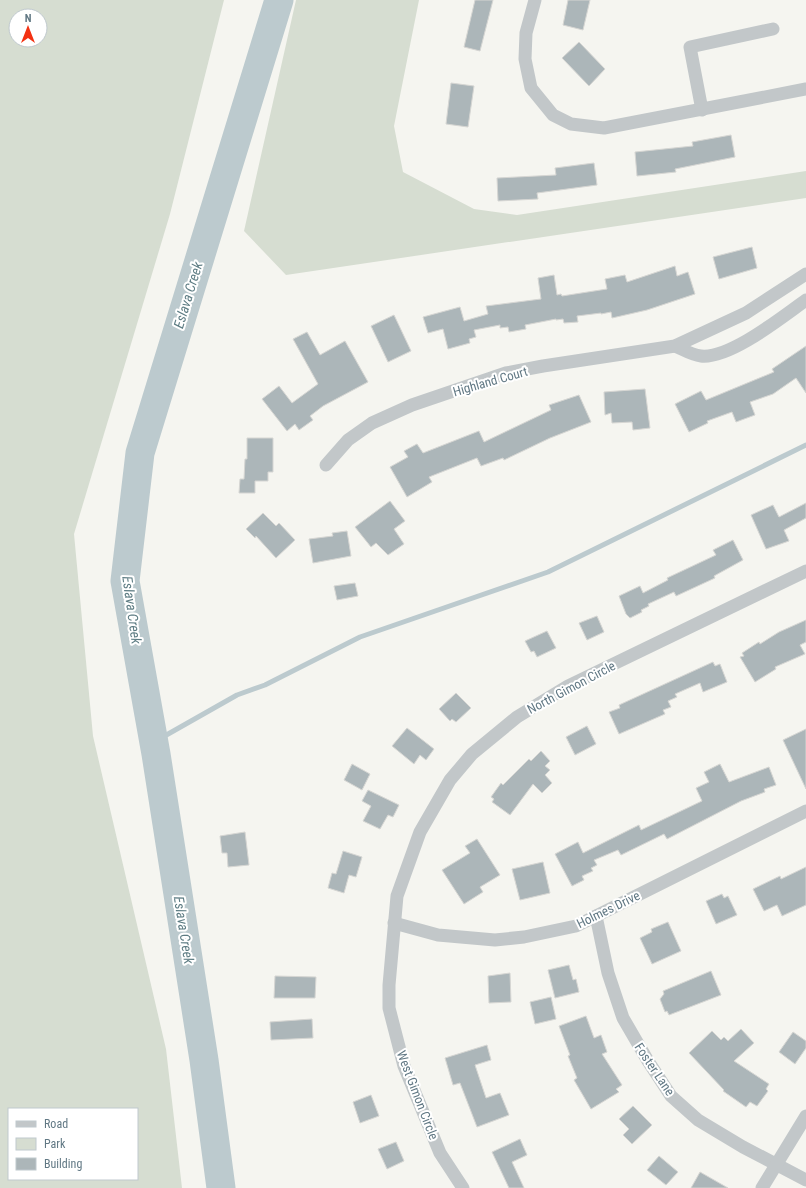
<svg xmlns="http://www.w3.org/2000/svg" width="806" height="1188" font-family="'Roboto Condensed',sans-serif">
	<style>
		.green { fill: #d6ddd1; fill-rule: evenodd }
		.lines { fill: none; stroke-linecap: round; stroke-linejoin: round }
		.stream { stroke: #bccace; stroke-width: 5 }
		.river { stroke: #bccace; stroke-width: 29 }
		.building { fill: #acb6b9; stroke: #d6d6d3 }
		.minor { stroke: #c2c7c9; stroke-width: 13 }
		.labels { text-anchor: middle; stroke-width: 4; stroke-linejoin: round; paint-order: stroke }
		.street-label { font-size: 13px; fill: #617884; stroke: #fff }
		.water-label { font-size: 14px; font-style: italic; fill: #5c7b82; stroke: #fff }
	</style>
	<rect width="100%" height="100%" fill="#f5f5f0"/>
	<!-- green -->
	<g class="green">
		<path d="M 0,0 L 224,0 L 170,214 L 74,534 L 93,736 L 166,1049 L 182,1188 L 0,1188 ZM 16,16 L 40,16 L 40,40 L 16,40 ZM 9,1109 L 137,1109 L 137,1179 L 9,1179 Z"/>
		<path d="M 296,0 L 419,0 L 394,126 L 403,172 L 474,209 L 517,215 L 806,171 L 806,198 L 286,275 L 244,231 Z"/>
	</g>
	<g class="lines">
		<!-- stream -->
		<path class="stream" d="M 154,742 L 237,695 L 265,685 L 360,637 L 548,572 L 806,445"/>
		<!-- river -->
		<path class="river" d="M 221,1188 L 204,1060 L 156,754 L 125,581 L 140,453 L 279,0"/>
	</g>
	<!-- building -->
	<g class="building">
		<path d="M 475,0 L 493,0 L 480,51 L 464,47 Z"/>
		<path d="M 568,0 L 590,0 L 583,30 L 563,25 Z"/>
		<path d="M 579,42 L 605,69 L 589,86 L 562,58 Z"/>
		<path d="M 451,83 L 474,86 L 468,127 L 446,124 Z"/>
		<path d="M 731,135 L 735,157 L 675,169 L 676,172 L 637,176 L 635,152 L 693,146 L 692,142 Z"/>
		<path d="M 594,163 L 597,185 L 537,193 L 538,199 L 498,201 L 497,178 L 556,175 L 555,168 Z"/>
		<path d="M 752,247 L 757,268 L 719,279 L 713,257 Z"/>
		<path d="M 675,266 L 677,276 L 688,272 L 695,294 L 647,310 L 612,318 L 611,312 L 601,314 L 601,313 L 577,316 L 578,322 L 564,323 L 563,319 L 556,320 L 556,319 L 525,325 L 526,329 L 509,332 L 508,327 L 500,328 L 500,325 L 474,330 L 476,337 L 469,339 L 470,343 L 448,349 L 443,329 L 428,333 L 423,317 L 460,307 L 464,321 L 488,314 L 486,306 L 541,299 L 538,278 L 554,275 L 557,295 L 561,294 L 562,296 L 607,289 L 605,279 L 625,275 L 627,282 Z"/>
		<path d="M 394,315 L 411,351 L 388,362 L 371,326 Z"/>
		<path d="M 307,332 L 320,355 L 345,341 L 368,382 L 323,406 L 310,416 L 313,420 L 299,430 L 295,424 L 287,431 L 262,399 L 279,386 L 292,403 L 318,384 L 293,339 Z"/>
		<path d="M 806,346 L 806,393 L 796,378 L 773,394 L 750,402 L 755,415 L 736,422 L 732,412 L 707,421 L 708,423 L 689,432 L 675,404 L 701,391 L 706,400 L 774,372 L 772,369 Z"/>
		<path d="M 645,389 L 650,428 L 633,430 L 632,422 L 612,423 L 611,413 L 605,415 L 604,392 Z"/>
		<path d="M 579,395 L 591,422 L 550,438 L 504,460 L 503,458 L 481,466 L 477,458 L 429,477 L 432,482 L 407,497 L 390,467 L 408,457 L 404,451 L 417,444 L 423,453 L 479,431 L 484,442 L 551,410 L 549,405 Z"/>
		<path d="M 247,438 L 273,438 L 273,472 L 268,472 L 268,481 L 255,481 L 255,493 L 239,493 L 240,479 L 244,479 L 245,459 L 247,459 Z"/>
		<path d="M 390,501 L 405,521 L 394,529 L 404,544 L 388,555 L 376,543 L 371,547 L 355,527 Z"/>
		<path d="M 806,503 L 806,518 L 784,530 L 789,541 L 766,549 L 751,515 L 773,505 L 779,517 Z"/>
		<path d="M 263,513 L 276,526 L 279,523 L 295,540 L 276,558 L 256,536 L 255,538 L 246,529 Z"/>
		<path d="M 347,531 L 351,556 L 313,563 L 309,539 L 333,536 L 332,533 Z"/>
		<path d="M 733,540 L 743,560 L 714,576 L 715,578 L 676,596 L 674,592 L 648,604 L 649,606 L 641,610 L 642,612 L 630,618 L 626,614 L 619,596 L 640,586 L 643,593 L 668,580 L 667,578 L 716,555 L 713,550 Z"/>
		<path d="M 355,583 L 358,596 L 337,600 L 334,586 Z"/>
		<path d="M 597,616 L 604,632 L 587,640 L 579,623 Z"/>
		<path d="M 806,620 L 806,642 L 800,645 L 805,654 L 775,667 L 776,669 L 755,682 L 740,657 L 744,656 L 742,653 L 759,642 L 760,644 L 779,632 Z"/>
		<path d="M 547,631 L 556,648 L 537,657 L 534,651 L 531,652 L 525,641 Z"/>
		<path d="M 713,662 L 715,666 L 720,664 L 727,682 L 703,692 L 700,683 L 675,694 L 677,697 L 668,701 L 671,707 L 663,710 L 665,714 L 619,734 L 609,712 L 620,708 L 619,705 Z"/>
		<path d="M 456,693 L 471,708 L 456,722 L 452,719 L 450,721 L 439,709 Z"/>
		<path d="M 587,726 L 596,744 L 575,755 L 566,737 Z"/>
		<path d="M 407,728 L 434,749 L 426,760 L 420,755 L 414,764 L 392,746 Z"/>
		<path d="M 806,729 L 806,789 L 783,740 Z"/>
		<path d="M 541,751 L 550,761 L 545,766 L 550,770 L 545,775 L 552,783 L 542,793 L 533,784 L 510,815 L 492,802 L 494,799 L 491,797 L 501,783 L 503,785 L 529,759 L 531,761 Z"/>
		<path d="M 352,764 L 370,774 L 362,790 L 344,780 Z"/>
		<path d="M 720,764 L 729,782 L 769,767 L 776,785 L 764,789 L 765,792 L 741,801 L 667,839 L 664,834 L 621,855 L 618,850 L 594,860 L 597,865 L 591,868 L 593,871 L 582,876 L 584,880 L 572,886 L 555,854 L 578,842 L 583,853 L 639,825 L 641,830 L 702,801 L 696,788 L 709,782 L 704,772 Z"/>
		<path d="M 368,790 L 399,805 L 393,817 L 388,815 L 380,829 L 363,821 L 371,806 L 362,801 Z"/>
		<path d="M 245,832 L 249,865 L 228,867 L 227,853 L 222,853 L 220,836 Z"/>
		<path d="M 477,839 L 500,875 L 480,887 L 483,892 L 464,904 L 442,870 L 470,853 L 465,846 Z"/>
		<path d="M 343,851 L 362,857 L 356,877 L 349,875 L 344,893 L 328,888 L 332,873 L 336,874 Z"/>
		<path d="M 543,862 L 550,893 L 520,900 L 512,869 Z"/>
		<path d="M 806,867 L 806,905 L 782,916 L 777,905 L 764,911 L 753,889 L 780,876 L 781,879 Z"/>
		<path d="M 722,894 L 724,898 L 728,896 L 737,915 L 716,924 L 706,901 Z"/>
		<path d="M 668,922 L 681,951 L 652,964 L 640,938 L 652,932 L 651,929 Z"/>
		<path d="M 569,965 L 573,980 L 576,979 L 579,992 L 555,998 L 548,970 Z"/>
		<path d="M 711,971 L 721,995 L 669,1015 L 667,1011 L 665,1012 L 660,999 L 664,994 L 663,991 Z"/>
		<path d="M 510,973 L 511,1002 L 489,1003 L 488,976 Z"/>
		<path d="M 275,976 L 316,977 L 315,998 L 274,998 Z"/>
		<path d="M 551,997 L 556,1019 L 535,1024 L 530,1002 Z"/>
		<path d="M 586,1016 L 594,1038 L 601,1035 L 607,1052 L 602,1054 L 622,1085 L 616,1089 L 619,1092 L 591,1109 L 574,1080 L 577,1078 L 568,1056 L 570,1055 L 559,1026 Z"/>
		<path d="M 312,1019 L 313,1038 L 271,1040 L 270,1022 Z"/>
		<path d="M 741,1029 L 754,1043 L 734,1061 L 769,1084 L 766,1089 L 768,1091 L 757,1106 L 750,1102 L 746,1107 L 723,1091 L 724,1090 L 689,1053 L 712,1031 L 721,1040 L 724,1037 L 728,1041 Z"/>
		<path d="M 793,1032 L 806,1041 L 806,1048 L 795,1064 L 779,1052 Z"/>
		<path d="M 487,1045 L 491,1060 L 475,1065 L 486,1098 L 500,1093 L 509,1115 L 477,1127 L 460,1083 L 453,1085 L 445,1058 Z"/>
		<path d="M 371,1095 L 379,1116 L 360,1123 L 353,1102 Z"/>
		<path d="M 633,1106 L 652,1125 L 632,1144 L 623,1135 L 629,1129 L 619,1119 Z"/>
		<path d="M 520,1139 L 527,1155 L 512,1162 L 524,1188 L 509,1188 L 492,1152 Z"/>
		<path d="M 396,1142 L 404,1161 L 387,1169 L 378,1149 Z"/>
		<path d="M 659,1156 L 678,1172 L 666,1185 L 647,1170 Z"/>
		<path d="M 700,1172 L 728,1188 L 691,1188 Z"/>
	</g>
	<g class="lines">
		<!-- minor -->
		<g class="minor">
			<path d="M 535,0 L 526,33 L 525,59 L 531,88 L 553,115 L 571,124 L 604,128 L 806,89"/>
			<path d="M 702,110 L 690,47 L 773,29"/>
			<path d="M 675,346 C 682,349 692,355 701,356 C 730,359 782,317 806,300"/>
			<path d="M 326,465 L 348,440 L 372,423 L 412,405 L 506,373 L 543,366 L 675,346 L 746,313 L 806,274"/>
			<path d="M 596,916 L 608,973 L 623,1018 L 648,1061 L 671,1096 L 698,1120 L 743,1147 L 806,1180"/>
			<path d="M 394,923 L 438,935 L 495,940 L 524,937 L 576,926 L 806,811"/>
			<path d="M 463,1188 L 440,1153 L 404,1066 L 389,1008 L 389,985 L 397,896 L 420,832 L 450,780 L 472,754 L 517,717 L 568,686 L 806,571"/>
			<path d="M 762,1188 L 806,1116"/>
		</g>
	</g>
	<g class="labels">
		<!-- street labels -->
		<g class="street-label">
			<text transform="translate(490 381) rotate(-16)" y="5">Highland Court</text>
			<text transform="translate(571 687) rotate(-28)" y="5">North Gimon Circle</text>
			<text transform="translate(608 909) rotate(-26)" y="5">Holmes Drive</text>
			<text transform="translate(655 1069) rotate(56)" y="5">Foster Lane</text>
			<text transform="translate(418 1095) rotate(69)" y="5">West Gimon Circle</text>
		</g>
		<!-- water labels -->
		<g class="water-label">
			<text transform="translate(188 295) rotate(-73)" y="5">Eslava Creek</text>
			<text transform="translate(132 610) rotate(82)" y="5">Eslava Creek</text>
			<text transform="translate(184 930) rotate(81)" y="5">Eslava Creek</text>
		</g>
	</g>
	<!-- legend -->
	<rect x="8" y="1108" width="130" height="72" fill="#ffffff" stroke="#c0c9ce"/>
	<rect x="16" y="1121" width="20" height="6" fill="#c2c7c9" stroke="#c0c9ce"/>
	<text x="44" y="1128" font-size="12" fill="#617884">Road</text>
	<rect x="16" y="1138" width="20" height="12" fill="#d6ddd1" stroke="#c0c9ce"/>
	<text x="44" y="1148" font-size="12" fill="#617884">Park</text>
	<rect x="16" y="1158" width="20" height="12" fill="#acb6b9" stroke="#c0c9ce"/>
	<text x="44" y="1168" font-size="12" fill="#617884">Building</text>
	<!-- north arrow -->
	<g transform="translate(28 28)"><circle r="19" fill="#ffffff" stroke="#c0c9ce"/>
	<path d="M0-3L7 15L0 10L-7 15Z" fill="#f33112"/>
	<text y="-6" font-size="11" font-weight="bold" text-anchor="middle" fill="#617884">N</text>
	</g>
</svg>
